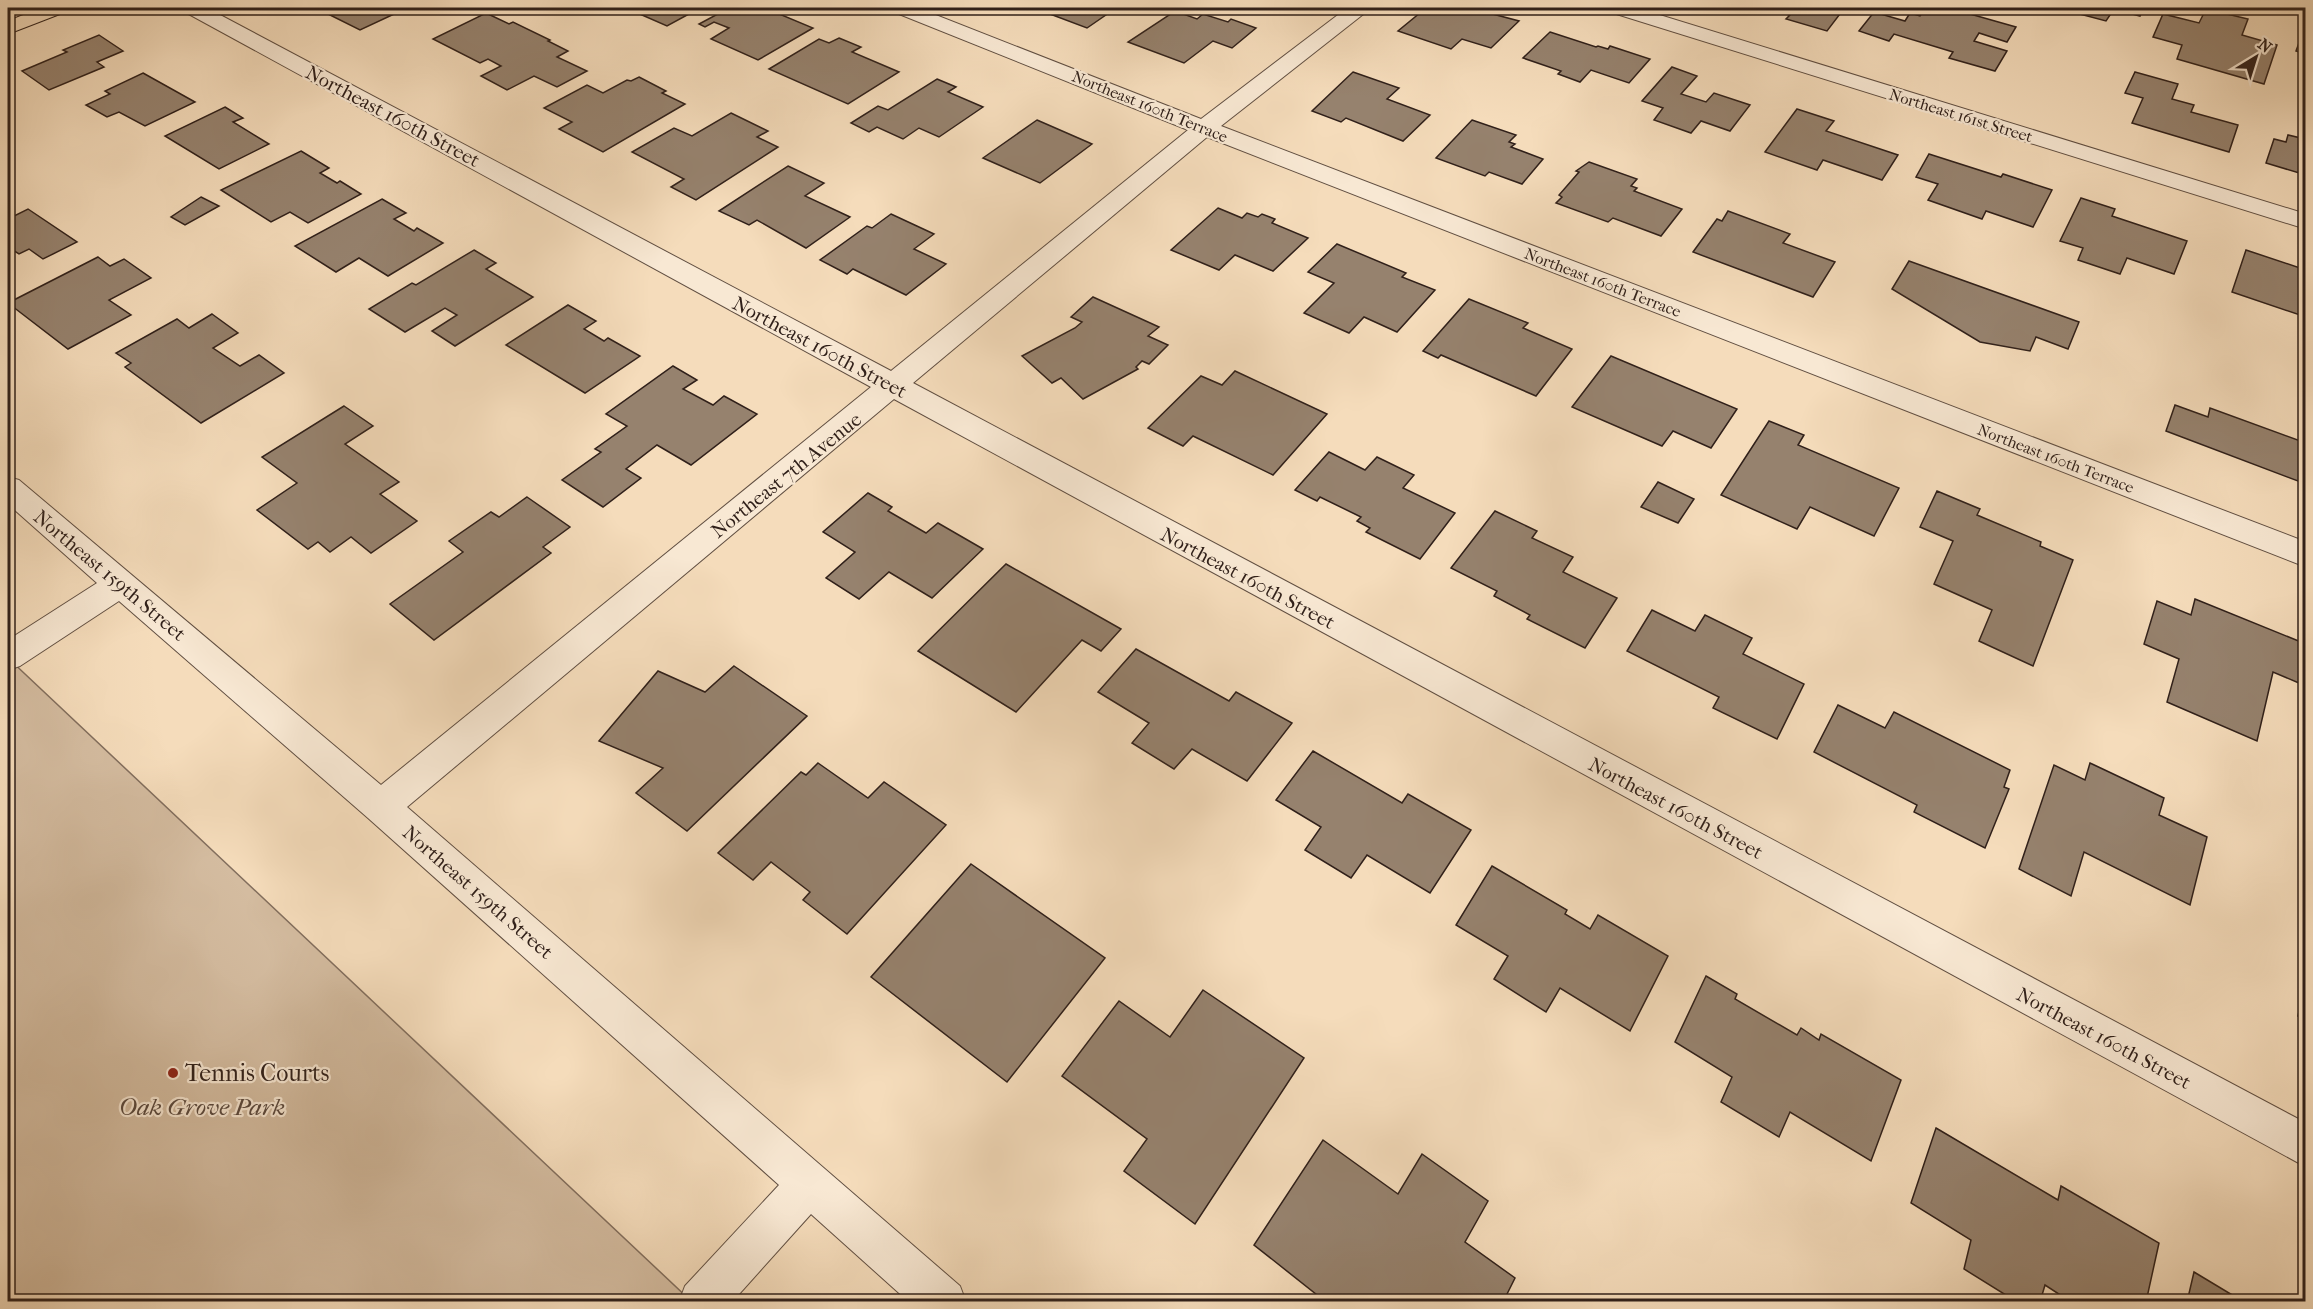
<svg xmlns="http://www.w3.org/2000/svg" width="2313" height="1309" font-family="'IM FELL French Canon',serif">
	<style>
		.green { fill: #d4bca0; stroke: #826e5d; stroke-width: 1.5 }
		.building { fill: #96826e; stroke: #30201a; stroke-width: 1.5 }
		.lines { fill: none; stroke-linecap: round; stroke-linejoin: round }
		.minor-casing { stroke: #614f42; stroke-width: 2 }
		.major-casing { stroke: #30201a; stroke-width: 2 }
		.minor { fill: #f8e8d3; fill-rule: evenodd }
		.major { fill: #f5dcbb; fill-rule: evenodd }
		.poi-dot { fill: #8f2418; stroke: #f8e8d3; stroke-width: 2 }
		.labels { text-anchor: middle; stroke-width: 4.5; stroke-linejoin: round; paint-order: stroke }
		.far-street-label { font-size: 16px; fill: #30201a; stroke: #f8e8d3 }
		.street-label { font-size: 20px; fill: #30201a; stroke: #f8e8d3 }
		.near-poi-label { font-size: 24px; fill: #30201a; stroke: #f8e8d3; text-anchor: start }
		.near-park-label { font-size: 24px; font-style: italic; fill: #59473c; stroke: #f8e8d3 }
	</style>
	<rect width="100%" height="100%" fill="#f5dcbb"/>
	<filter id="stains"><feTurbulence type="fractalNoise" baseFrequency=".00333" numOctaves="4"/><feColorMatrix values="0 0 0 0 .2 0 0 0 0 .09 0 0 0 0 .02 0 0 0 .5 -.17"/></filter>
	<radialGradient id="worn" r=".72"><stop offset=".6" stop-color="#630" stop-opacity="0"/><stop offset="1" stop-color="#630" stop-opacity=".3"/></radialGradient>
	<!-- green -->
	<path class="green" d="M 8,658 L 691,1301 L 8,1301 Z"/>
	<!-- building -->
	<g class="building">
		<path d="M 316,8 L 407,8 L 360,30 Z"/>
		<path d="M 626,8 L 700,8 L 667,26 Z"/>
		<path d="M 729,8 L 765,8 L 813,28 L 758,60 L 711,39 L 729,28 L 714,22 L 705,27 L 699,24 Z"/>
		<path d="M 1034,8 L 1116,8 L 1087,28 Z"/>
		<path d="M 1426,8 L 1470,8 L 1519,21 L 1491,48 L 1462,39 L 1451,49 L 1398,31 Z"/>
		<path d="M 1757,8 L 1835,8 L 1843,10 L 1827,31 L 1786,19 L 1790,15 Z"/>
		<path d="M 1926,8 L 1949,8 L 2016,27 L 2007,42 L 1979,33 L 1974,41 L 2007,51 L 1995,71 L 1949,58 L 1953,52 L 1894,34 L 1889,41 L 1859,31 L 1874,12 L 1905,21 L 1910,13 L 1920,16 Z"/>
		<path d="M 2077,8 L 2144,8 L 2140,16 L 2114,9 L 2106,21 L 2076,13 L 2079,8 Z"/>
		<path d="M 2206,9 L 2248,19 L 2242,35 L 2277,45 L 2264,84 L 2177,59 L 2182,45 L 2153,37 L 2163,14 L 2199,23 Z"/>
		<path d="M 1175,11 L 1197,19 L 1203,14 L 1228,22 L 1231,19 L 1256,28 L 1232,48 L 1213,41 L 1184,63 L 1128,42 Z"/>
		<path d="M 486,13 L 509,24 L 513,22 L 550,40 L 548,41 L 568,51 L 557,57 L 587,71 L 557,87 L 534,76 L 507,90 L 481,76 L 501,66 L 488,59 L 480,63 L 433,39 Z"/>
		<path d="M 1550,32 L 1596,47 L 1598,46 L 1608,49 L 1610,46 L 1650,59 L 1629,83 L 1591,70 L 1580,82 L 1558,74 L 1561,71 L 1523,58 Z"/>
		<path d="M 2303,32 L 2306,33 L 2306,54 L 2296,51 Z"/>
		<path d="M 99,35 L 123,51 L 97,62 L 104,67 L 49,90 L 22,71 L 67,52 L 63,50 Z"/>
		<path d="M 839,38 L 861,47 L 852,52 L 899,72 L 848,104 L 769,69 L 819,39 L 829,43 Z"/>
		<path d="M 1672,67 L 1697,76 L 1681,94 L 1706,102 L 1714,93 L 1750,105 L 1730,131 L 1701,121 L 1691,133 L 1654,120 L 1663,108 L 1642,101 Z"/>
		<path d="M 1353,72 L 1399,88 L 1387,99 L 1430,115 L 1403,141 L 1346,118 L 1341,122 L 1312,111 Z"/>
		<path d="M 2135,72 L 2178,84 L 2172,99 L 2194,105 L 2191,112 L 2238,125 L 2229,152 L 2132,123 L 2143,98 L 2125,93 Z"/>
		<path d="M 143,73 L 195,102 L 145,126 L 119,112 L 107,117 L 86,105 L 110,94 L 105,91 Z"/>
		<path d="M 639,77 L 666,91 L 662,93 L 685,104 L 603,152 L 559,129 L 572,122 L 544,108 L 587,85 L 603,93 L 627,80 L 631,81 Z"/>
		<path d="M 937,79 L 956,87 L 948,92 L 983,107 L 939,137 L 919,128 L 903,139 L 877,127 L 869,132 L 851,123 L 878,106 L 888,110 Z"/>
		<path d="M 225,107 L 243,118 L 233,122 L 269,144 L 219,169 L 165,136 Z"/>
		<path d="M 1797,109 L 1834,121 L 1826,131 L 1898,155 L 1882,180 L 1823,160 L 1817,170 L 1765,152 Z"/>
		<path d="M 731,113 L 768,131 L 757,137 L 778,147 L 696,200 L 671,187 L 684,179 L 632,152 L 674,128 L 692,136 Z"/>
		<path d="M 1037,120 L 1092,144 L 1040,183 L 983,158 Z"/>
		<path d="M 1472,120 L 1516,135 L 1509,142 L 1515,144 L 1511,147 L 1543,159 L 1522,184 L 1489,172 L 1485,176 L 1436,158 Z"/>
		<path d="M 2304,125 L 2306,175 L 2266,163 L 2274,139 L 2286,142 L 2288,135 L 2301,138 Z"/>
		<path d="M 301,151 L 329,168 L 320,173 L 337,183 L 340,181 L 361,194 L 308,223 L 290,212 L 271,222 L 221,190 Z"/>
		<path d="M 1929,154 L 2001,177 L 2003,174 L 2052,190 L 2033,227 L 1986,211 L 1982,219 L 1928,200 L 1938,184 L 1916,177 Z"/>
		<path d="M 1589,162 L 1637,179 L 1631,186 L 1637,188 L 1634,191 L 1682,209 L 1661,236 L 1613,218 L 1608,222 L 1556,203 L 1562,197 L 1559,195 L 1579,172 L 1576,171 Z"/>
		<path d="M 788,166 L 824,183 L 805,196 L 850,217 L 806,248 L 757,220 L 749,225 L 719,211 Z"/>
		<path d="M 201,197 L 219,206 L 185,225 L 171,217 Z"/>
		<path d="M 2081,198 L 2115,209 L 2112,216 L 2187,241 L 2174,274 L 2127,258 L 2120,274 L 2078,260 L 2083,248 L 2060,241 Z"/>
		<path d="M 382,199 L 406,213 L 394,219 L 414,231 L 417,228 L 443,243 L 388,276 L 359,258 L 336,272 L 295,246 Z"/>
		<path d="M 1218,208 L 1242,218 L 1247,213 L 1258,217 L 1262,214 L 1275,219 L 1272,223 L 1308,238 L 1273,271 L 1235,255 L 1219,270 L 1171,250 Z"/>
		<path d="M 28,209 L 77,242 L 43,259 L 29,249 L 19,254 L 8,247 L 8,219 Z"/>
		<path d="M 1728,211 L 1790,234 L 1783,243 L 1835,262 L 1813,297 L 1693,252 L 1717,219 L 1722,221 Z"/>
		<path d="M 891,214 L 934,234 L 914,249 L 946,264 L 906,295 L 853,269 L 847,274 L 820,260 L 867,226 L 872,228 Z"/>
		<path d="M 1337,244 L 1406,273 L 1402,277 L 1435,290 L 1397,332 L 1364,317 L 1349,333 L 1304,313 L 1334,283 L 1308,272 Z"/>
		<path d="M 474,250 L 496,263 L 486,269 L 533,297 L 455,346 L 432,331 L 457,315 L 445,308 L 405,332 L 369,309 L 412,283 L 416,285 Z"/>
		<path d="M 2246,250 L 2306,270 L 2306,317 L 2232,292 Z"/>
		<path d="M 98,257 L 110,266 L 124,259 L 151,278 L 109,300 L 131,315 L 68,349 L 8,303 Z"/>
		<path d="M 1909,261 L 2079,322 L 2068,349 L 2036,337 L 2030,351 L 1980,342 L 1892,289 Z"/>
		<path d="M 1093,297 L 1159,327 L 1148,336 L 1168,345 L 1149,364 L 1142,361 L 1136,367 L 1138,369 L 1083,399 L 1061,378 L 1052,383 L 1022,356 L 1075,328 L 1082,322 L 1071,317 Z"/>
		<path d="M 1469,299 L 1528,323 L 1523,328 L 1572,349 L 1536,396 L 1441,355 L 1438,358 L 1423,351 Z"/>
		<path d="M 568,305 L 596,321 L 584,329 L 604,341 L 608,338 L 640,356 L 585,393 L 506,345 Z"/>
		<path d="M 212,314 L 238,333 L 213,348 L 240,366 L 259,355 L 284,373 L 201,423 L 125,367 L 131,363 L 116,353 L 177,319 L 189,328 Z"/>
		<path d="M 1611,356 L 1737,409 L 1711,448 L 1673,431 L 1662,446 L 1572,407 Z"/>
		<path d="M 673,366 L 697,380 L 683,389 L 713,405 L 724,396 L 757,414 L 691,465 L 657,445 L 626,469 L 641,478 L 603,507 L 562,480 L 601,452 L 595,449 L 627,426 L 606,414 Z"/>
		<path d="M 1235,371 L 1327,414 L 1273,475 L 1193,436 L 1183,446 L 1148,428 L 1201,376 L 1222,385 Z"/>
		<path d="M 2175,405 L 2208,417 L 2210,408 L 2306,443 L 2306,484 L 2166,431 Z"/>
		<path d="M 344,406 L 373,426 L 345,444 L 399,482 L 380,494 L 417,521 L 371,553 L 351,537 L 330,552 L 318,542 L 308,549 L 257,510 L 297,483 L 262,457 Z"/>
		<path d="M 1769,421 L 1804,435 L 1798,445 L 1899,488 L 1874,536 L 1810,507 L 1797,529 L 1721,495 Z"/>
		<path d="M 1329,452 L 1365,470 L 1377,457 L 1414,475 L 1403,488 L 1455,513 L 1420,559 L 1366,532 L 1370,528 L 1357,521 L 1361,517 L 1320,497 L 1317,501 L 1295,490 Z"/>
		<path d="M 1658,482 L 1694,499 L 1678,523 L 1641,507 Z"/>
		<path d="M 1937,491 L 1980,509 L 1977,515 L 2041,542 L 2040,546 L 2073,560 L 2033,666 L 1979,641 L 1992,610 L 1934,584 L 1953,541 L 1920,527 Z"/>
		<path d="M 868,493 L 892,507 L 888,511 L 926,533 L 938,523 L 983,549 L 932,598 L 889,572 L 859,599 L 826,578 L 855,552 L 823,532 Z"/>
		<path d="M 527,497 L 570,527 L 543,547 L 551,553 L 434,640 L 390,604 L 463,552 L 449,541 L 491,512 L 499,517 Z"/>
		<path d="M 1495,511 L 1537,531 L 1532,538 L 1573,557 L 1563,572 L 1617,598 L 1585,648 L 1527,619 L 1530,615 L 1494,596 L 1497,591 L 1451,568 Z"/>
		<path d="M 1006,564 L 1121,629 L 1101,651 L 1082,640 L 1016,712 L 918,651 Z"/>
		<path d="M 2195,599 L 2306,644 L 2306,686 L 2273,672 L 2257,741 L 2167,702 L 2179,659 L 2144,644 L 2157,601 L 2191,615 Z"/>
		<path d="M 1652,610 L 1695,631 L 1705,615 L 1752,638 L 1743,654 L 1804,684 L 1777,739 L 1713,708 L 1719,697 L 1627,651 Z"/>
		<path d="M 1136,649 L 1229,701 L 1236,692 L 1292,723 L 1247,781 L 1192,749 L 1174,769 L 1132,743 L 1149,723 L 1098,692 Z"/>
		<path d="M 734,666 L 807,716 L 687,831 L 636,793 L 663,768 L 599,741 L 658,671 L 705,692 Z"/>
		<path d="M 1838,705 L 1885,728 L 1894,712 L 2010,770 L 2004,787 L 2009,789 L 1985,848 L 1914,812 L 1917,805 L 1814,752 Z"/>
		<path d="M 1313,751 L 1402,803 L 1408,794 L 1471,830 L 1430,893 L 1367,855 L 1351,878 L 1305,850 L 1321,827 L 1276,800 Z"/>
		<path d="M 818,763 L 868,798 L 884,782 L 946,825 L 847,934 L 803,900 L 810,892 L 771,862 L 753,880 L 718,853 L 801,772 L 806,775 Z"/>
		<path d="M 2090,763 L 2164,798 L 2159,815 L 2207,837 L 2190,905 L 2084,852 L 2071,896 L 2019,869 L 2054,765 L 2085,780 Z"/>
		<path d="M 971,864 L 1105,958 L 1007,1082 L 871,977 Z"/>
		<path d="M 1492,866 L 1567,910 L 1565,914 L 1590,929 L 1598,915 L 1668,956 L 1630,1031 L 1560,988 L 1546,1012 L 1494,979 L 1508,956 L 1456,925 Z"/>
		<path d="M 1706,976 L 1737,994 L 1735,999 L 1797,1035 L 1801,1028 L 1819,1040 L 1821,1034 L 1901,1080 L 1871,1161 L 1790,1112 L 1779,1137 L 1721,1102 L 1732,1077 L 1675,1042 Z"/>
		<path d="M 2306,976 L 2306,1020 L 2298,1016 Z"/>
		<path d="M 1203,990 L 1304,1058 L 1195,1224 L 1124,1171 L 1147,1139 L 1062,1076 L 1119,1001 L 1170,1037 Z"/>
		<path d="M 1936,1128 L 2058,1200 L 2061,1186 L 2159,1243 L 2146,1302 L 2071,1302 L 2045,1285 L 2040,1302 L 2017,1302 L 1964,1269 L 1971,1240 L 1911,1203 Z"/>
		<path d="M 1323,1140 L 1398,1194 L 1422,1154 L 1488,1201 L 1465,1242 L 1515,1278 L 1503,1302 L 1326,1302 L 1254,1245 Z"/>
		<path d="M 2194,1272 L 2244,1302 L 2187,1302 Z"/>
	</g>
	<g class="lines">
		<defs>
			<g id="minor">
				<path d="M 182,8 L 207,8 L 891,371 L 1188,130 L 894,12 L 891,8 L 918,8 L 1201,119 L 1347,8 L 1369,8 L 1366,12 L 1221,126 L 2306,542 L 2306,567 L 1207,137 L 913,383 L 2306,1123 L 2306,1167 L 894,399 L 407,807 L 960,1286 L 966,1302 L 909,1302 L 811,1214 L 732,1302 L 679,1302 L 685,1286 L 779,1185 L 368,818 L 119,601 L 20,666 L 8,670 L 8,640 L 97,583 L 8,504 L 8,477 L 19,480 L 381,785 L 871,387 L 185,12 Z"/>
				<path d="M 1607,8 L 1637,8 L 2306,214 L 2306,229 L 1610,12 Z"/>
			</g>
			<path id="major" d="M 41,8 L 68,8 L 65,12 L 8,34 L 8,21 Z"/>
		</defs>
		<!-- minor casing -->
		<use href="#minor" class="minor-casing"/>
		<!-- major casing -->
		<use href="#major" class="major-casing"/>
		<!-- minor -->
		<use href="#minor" class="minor"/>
		<!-- major -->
		<use href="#major" class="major"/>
	</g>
	<!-- markers -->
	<circle class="poi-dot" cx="173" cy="1073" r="6"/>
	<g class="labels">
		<!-- far-street labels -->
		<g class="far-street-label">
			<text transform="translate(1150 106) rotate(22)" y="6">Northeast 160th Terrace</text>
			<text transform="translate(1961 115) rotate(17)" y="6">Northeast 161st Street</text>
			<text transform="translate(1603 282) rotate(21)" y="6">Northeast 160th Terrace</text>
			<text transform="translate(2056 458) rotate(21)" y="6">Northeast 160th Terrace</text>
		</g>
		<!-- street labels -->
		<g class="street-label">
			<text transform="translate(393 116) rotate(28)" y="7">Northeast 160th Street</text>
			<text transform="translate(820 347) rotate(28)" y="7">Northeast 160th Street</text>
			<text transform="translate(786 475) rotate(-39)" y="7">Northeast 7th Avenue</text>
			<text transform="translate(110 575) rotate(40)" y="7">Northeast 159th Street</text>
			<text transform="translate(1248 578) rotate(28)" y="7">Northeast 160th Street</text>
			<text transform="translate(1676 808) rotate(28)" y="7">Northeast 160th Street</text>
			<text transform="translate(478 892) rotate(41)" y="7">Northeast 159th Street</text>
			<text transform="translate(2104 1038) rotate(28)" y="7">Northeast 160th Street</text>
		</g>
		<!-- near-poi labels -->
		<g class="near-poi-label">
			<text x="185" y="1081">Tennis Courts</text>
		</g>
		<!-- near-park labels -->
		<g class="near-park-label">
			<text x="202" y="1115">Oak Grove Park</text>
		</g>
	</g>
	<!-- margin -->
	<rect width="2313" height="1309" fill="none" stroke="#f5dcbb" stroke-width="30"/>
	<rect x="9" y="9" width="2295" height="1291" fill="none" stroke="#30201a" stroke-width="3"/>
	<rect x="15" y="15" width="2283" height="1279" fill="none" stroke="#30201a" stroke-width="1.5"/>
	<!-- north arrow -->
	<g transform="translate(2256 57) rotate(38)" stroke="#f8e8d3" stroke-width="4.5" paint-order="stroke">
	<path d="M0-4.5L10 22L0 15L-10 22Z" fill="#30201a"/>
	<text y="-9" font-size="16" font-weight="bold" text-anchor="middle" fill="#30201a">N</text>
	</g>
	<rect width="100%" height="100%" filter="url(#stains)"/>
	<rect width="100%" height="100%" fill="url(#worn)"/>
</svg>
